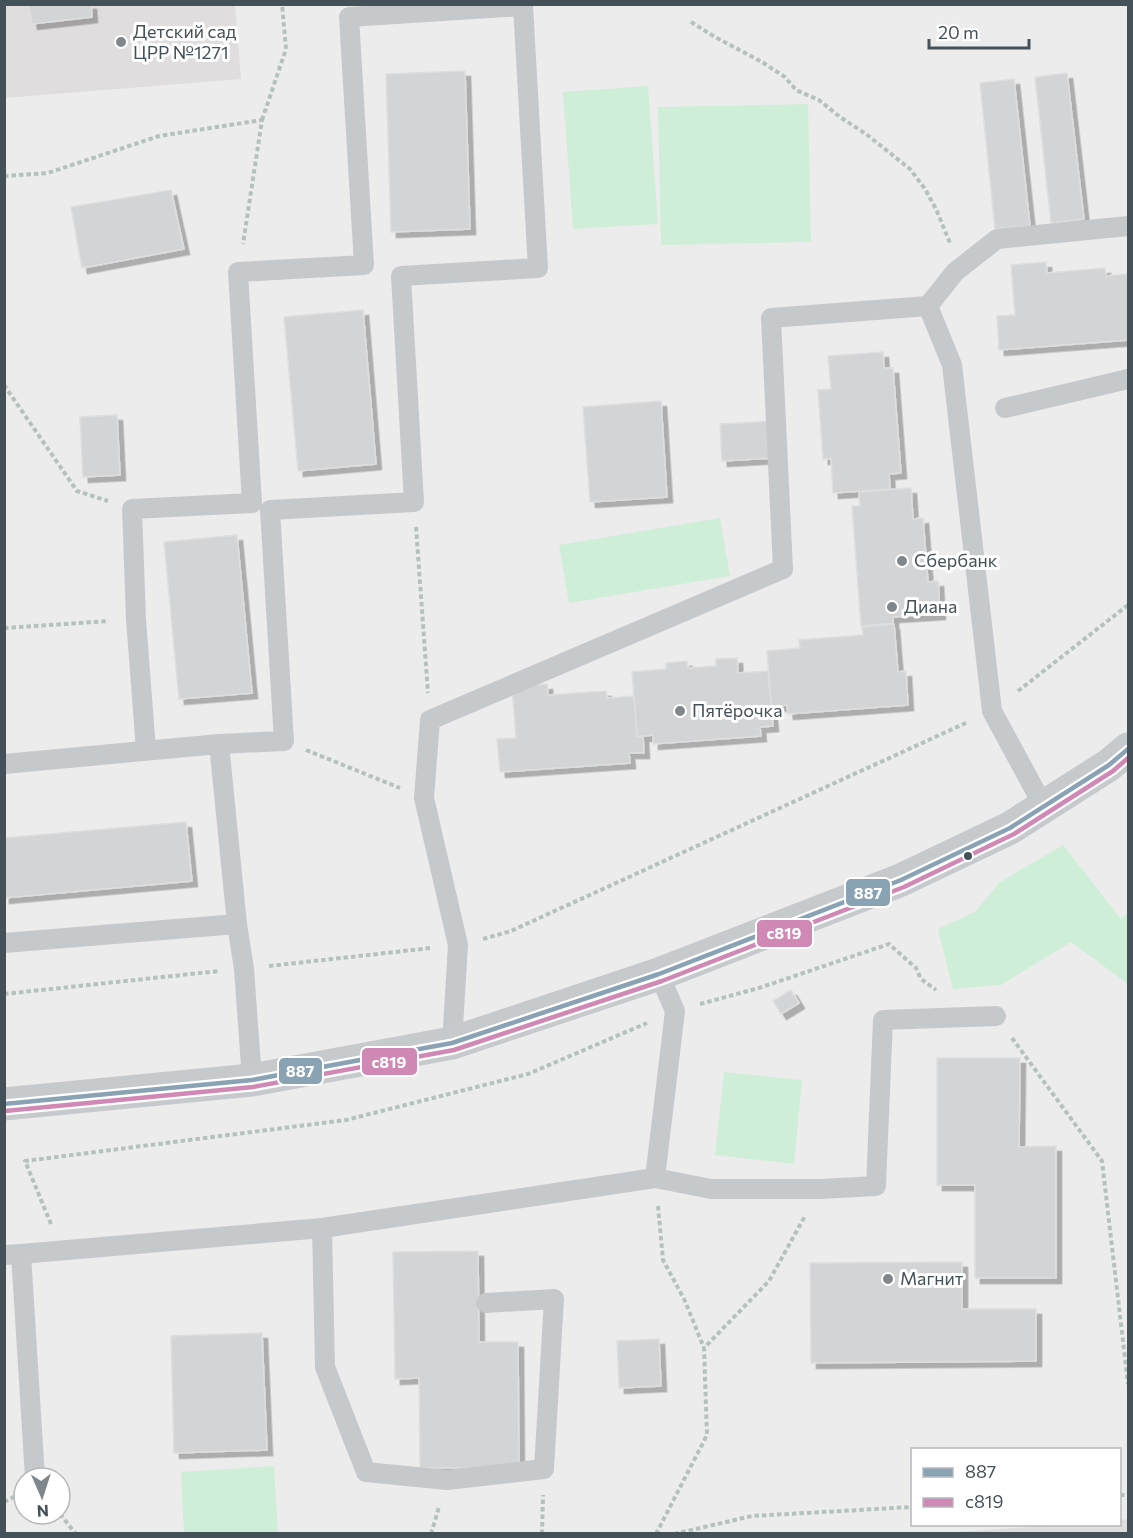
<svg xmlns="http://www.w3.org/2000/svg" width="1133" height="1538" font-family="Commissioner,sans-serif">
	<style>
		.education { fill: #dfddde }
		.green { fill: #cfeed7 }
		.building { fill: #d3d4d5; stroke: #dededf; stroke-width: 1.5; filter: url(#shadow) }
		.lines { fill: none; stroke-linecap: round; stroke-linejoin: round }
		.path { stroke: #b4c1bc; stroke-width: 4; stroke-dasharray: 4.5 3; stroke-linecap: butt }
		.lane { stroke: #c6c9cc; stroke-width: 20 }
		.secondary { stroke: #c7cacd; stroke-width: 33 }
		.bus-1-casing { stroke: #fff; stroke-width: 9 }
		.bus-2-casing { stroke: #fff; stroke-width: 9 }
		.bus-1 { stroke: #89a3b4; stroke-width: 4.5 }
		.bus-2 { stroke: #d088b4; stroke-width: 4.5 }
		.poi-dot { fill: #7f878c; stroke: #fff; stroke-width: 2 }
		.bus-dot { fill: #445159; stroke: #fff; stroke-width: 2 }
		.labels { text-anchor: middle; stroke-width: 6; stroke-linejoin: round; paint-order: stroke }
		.poi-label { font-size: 18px; fill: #445159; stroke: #fff; text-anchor: start }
		.line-badge { stroke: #fff; stroke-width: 2 }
		.badge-label { font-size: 16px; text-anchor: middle; font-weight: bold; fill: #fff }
	</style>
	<defs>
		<filter id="shadow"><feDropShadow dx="5.5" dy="5.5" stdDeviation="0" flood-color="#0004"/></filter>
	</defs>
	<rect width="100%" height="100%" fill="#edecec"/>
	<!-- education -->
	<g class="education">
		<path d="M 5,5 L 235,5 L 241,79 L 5,98 Z"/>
		<path d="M 1128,1519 L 1128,1533 L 941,1533 L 1059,1525 L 1120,1524 L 1120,1520 Z"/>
	</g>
	<!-- green -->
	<g class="green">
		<path d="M 648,86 L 658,224 L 573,229 L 563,92 Z"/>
		<path d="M 808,104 L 811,242 L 661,245 L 658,107 Z"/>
		<path d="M 720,518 L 730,576 L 569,603 L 559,545 Z"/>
		<path d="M 1063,845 L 1121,919 L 1128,913 L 1128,984 L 1071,942 L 1001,985 L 953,989 L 938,929 L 975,912 L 1000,882 Z"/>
		<path d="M 724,1072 L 802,1080 L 794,1164 L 715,1155 Z"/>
		<path d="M 274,1466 L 278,1533 L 184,1533 L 181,1472 Z"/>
	</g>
	<!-- building -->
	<g class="building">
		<path d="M 29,4 L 91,4 L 92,17 L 32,24 Z"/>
		<path d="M 465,71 L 470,229 L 391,232 L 386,74 Z"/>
		<path d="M 1067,73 L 1084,219 L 1051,223 L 1035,77 Z"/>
		<path d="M 1014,79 L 1030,226 L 995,229 L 980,83 Z"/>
		<path d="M 171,190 L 184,249 L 82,268 L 71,207 Z"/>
		<path d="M 1046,262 L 1047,273 L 1105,268 L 1106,276 L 1128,274 L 1128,340 L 999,350 L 997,316 L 1015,315 L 1011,265 Z"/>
		<path d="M 363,310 L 376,464 L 298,471 L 284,317 Z"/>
		<path d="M 883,352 L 884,368 L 893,368 L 901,473 L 889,474 L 890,489 L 833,493 L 831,459 L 823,459 L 818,390 L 831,389 L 828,356 Z"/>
		<path d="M 661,401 L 667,497 L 590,502 L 583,407 Z"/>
		<path d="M 117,415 L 120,475 L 83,477 L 80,417 Z"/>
		<path d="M 772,421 L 774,458 L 722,461 L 720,424 Z"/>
		<path d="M 911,488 L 913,519 L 923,518 L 928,582 L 938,581 L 940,614 L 893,617 L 893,623 L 861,626 L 852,506 L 860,506 L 859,492 Z"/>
		<path d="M 237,535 L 252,693 L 179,699 L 164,542 Z"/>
		<path d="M 894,624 L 898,672 L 906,671 L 908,705 L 788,714 L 787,705 L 771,707 L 767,651 L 800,648 L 799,640 L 863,635 L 862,627 Z"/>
		<path d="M 737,658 L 738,673 L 768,671 L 773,726 L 760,727 L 761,736 L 653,744 L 653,735 L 637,737 L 632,672 L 666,669 L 666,663 L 687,661 L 688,668 L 716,666 L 716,659 Z"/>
		<path d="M 547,684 L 548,695 L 606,691 L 607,698 L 634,696 L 637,737 L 643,736 L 644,753 L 629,753 L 630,763 L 500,772 L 497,739 L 516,738 L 512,687 Z"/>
		<path d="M 186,822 L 192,881 L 4,898 L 4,838 Z"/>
		<path d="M 791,990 L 799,1003 L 781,1014 L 773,1001 Z"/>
		<path d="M 937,1058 L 1020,1058 L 1019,1147 L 1056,1146 L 1056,1278 L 975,1278 L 975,1185 L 937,1185 Z"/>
		<path d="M 478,1251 L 479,1342 L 518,1342 L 519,1468 L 420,1468 L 419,1378 L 395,1379 L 393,1252 Z"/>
		<path d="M 962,1262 L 962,1309 L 1036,1309 L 1036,1361 L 811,1363 L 810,1263 Z"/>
		<path d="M 262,1333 L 267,1450 L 174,1453 L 171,1336 Z"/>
		<path d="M 659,1339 L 661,1386 L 619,1388 L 617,1341 Z"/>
	</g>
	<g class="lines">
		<!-- path -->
		<g class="path">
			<path d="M 691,22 L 715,37 L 762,62 L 785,77 L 796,90 L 819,100 L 840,117 L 866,134 L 910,169 L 925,189 L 936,209 L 950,243"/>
			<path d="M 262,120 L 286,49 L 282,4"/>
			<path d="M 4,176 L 48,173 L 159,136 L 262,120 L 243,244"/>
			<path d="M 4,385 L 77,491 L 108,501"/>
			<path d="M 416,527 L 428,693"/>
			<path d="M 4,628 L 109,621"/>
			<path d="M 1018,691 L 1128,605"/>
			<path d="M 306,750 L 400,788"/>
			<path d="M 483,939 L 511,931 L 968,722"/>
			<path d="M 269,966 L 431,948"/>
			<path d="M 4,994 L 219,971"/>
			<path d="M 700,1004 L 759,988 L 889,944 L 916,968 L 921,979 L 936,990"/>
			<path d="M 1012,1038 L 1102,1161 L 1128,1384"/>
			<path d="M 658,1206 L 663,1260 L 685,1301 L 704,1348"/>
			<path d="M 51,1224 L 25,1161 L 346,1120 L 528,1074 L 647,1023"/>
			<path d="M 1120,1495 L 1128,1495"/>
			<path d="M 4,1502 L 16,1496"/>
			<path d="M 60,1514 L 76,1534"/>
			<path d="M 431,1534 L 439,1507"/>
			<path d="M 542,1534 L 543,1495"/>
			<path d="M 656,1534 L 707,1435 L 704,1348 L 769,1281 L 805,1216"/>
			<path d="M 674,1534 L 752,1516 L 912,1507"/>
		</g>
		<!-- lane -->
		<g class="lane">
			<path d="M 1005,408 L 1128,379"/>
			<path d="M 146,750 L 136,619 L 132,509 L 252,503 L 238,272 L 364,265 L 349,17 L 523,6 L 538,268 L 401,276 L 414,502 L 270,510 L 284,741 L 219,744"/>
			<path d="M 4,764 L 219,744 L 237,924 L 244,969 L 252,1080"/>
			<path d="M 1044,807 L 992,711 L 952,365 L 928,306 L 955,272 L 997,239 L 1128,226"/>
			<path d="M 4,943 L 237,924"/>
			<path d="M 659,974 L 675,1011 L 655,1178 L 711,1189 L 820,1189 L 876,1186 L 883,1020 L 996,1016"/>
			<path d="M 452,1043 L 458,945 L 424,798 L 430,720 L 783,569 L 771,318 L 928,306"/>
			<path d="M 322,1228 L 325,1367 L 366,1472 L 447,1480 L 544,1469 L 554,1299 L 486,1303"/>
			<path d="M 21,1254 L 35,1478"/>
			<path d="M 4,1255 L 21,1254 L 322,1228 L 655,1178"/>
		</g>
		<!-- secondary -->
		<path class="secondary" d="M 4,1104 L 252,1080 L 452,1043 L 659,974 L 901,880 L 1010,828 L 1109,765 L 1128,749"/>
		<defs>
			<path id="bus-1" d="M 4,1104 L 252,1080 L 452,1043 L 659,974 L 901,880 L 1010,828 L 1109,765 L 1128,749"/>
			<path id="bus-2" d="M 5,1111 L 253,1087 L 454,1050 L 662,981 L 904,887 L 1014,834 L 1113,771 L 1128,758"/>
		</defs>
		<!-- bus-1 casing -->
		<use href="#bus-1" class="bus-1-casing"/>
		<!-- bus-2 casing -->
		<use href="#bus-2" class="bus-2-casing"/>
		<!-- bus-1 -->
		<use href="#bus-1" class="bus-1"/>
		<!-- bus-2 -->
		<use href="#bus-2" class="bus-2"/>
	</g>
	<!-- markers -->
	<g class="poi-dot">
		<circle cx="121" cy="42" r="6"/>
		<circle cx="902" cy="561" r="6"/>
		<circle cx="892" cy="607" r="6"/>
		<circle cx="680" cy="711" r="6"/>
		<circle cx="888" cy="1279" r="6"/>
	</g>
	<circle class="bus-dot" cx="968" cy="856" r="5"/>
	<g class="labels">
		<!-- poi labels -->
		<g class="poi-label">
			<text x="133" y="38">Детский сад<tspan x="133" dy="21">ЦРР №1271</tspan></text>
			<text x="914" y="567">Сбербанк</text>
			<text x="904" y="613">Диана</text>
			<text x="692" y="717">Пятёрочка</text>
			<text x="900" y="1285">Магнит</text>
		</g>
	</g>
	<g class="line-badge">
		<rect x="845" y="878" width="46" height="29" rx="6" fill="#89a3b4"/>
		<rect x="756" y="919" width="57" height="29" rx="6" fill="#d088b4"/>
		<rect x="361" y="1047" width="57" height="29" rx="6" fill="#d088b4"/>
		<rect x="278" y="1057" width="45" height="28" rx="6" fill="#89a3b4"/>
	</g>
	<g class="badge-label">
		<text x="868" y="899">887</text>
		<text x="784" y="939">с819</text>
		<text x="389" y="1068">с819</text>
		<text x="300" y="1077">887</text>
	</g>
	<!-- border -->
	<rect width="1133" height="1538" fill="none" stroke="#445159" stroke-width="12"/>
	<!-- legend -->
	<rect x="911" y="1448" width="210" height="78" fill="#ffffff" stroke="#b4b9bd" stroke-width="1.5"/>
	<rect x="923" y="1468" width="30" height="9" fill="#89a3b4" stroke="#b4b9bd" stroke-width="1.5"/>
	<text x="965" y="1478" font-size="18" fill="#445159">887</text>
	<rect x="923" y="1498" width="30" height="9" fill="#d088b4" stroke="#b4b9bd" stroke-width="1.5"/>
	<text x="965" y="1508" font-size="18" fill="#445159">с819</text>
	<!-- north arrow -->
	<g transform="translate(42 1496) rotate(177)"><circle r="28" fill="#ffffff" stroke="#b4b9bd" stroke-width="1.5"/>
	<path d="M0-4.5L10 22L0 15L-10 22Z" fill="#7f878c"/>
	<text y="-9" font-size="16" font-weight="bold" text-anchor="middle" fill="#445159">N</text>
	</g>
	<!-- scale -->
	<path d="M929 39v9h100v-9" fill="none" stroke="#445159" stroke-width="3"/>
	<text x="938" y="39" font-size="18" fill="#445159" stroke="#ffffff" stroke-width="4.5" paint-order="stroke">20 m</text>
</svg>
